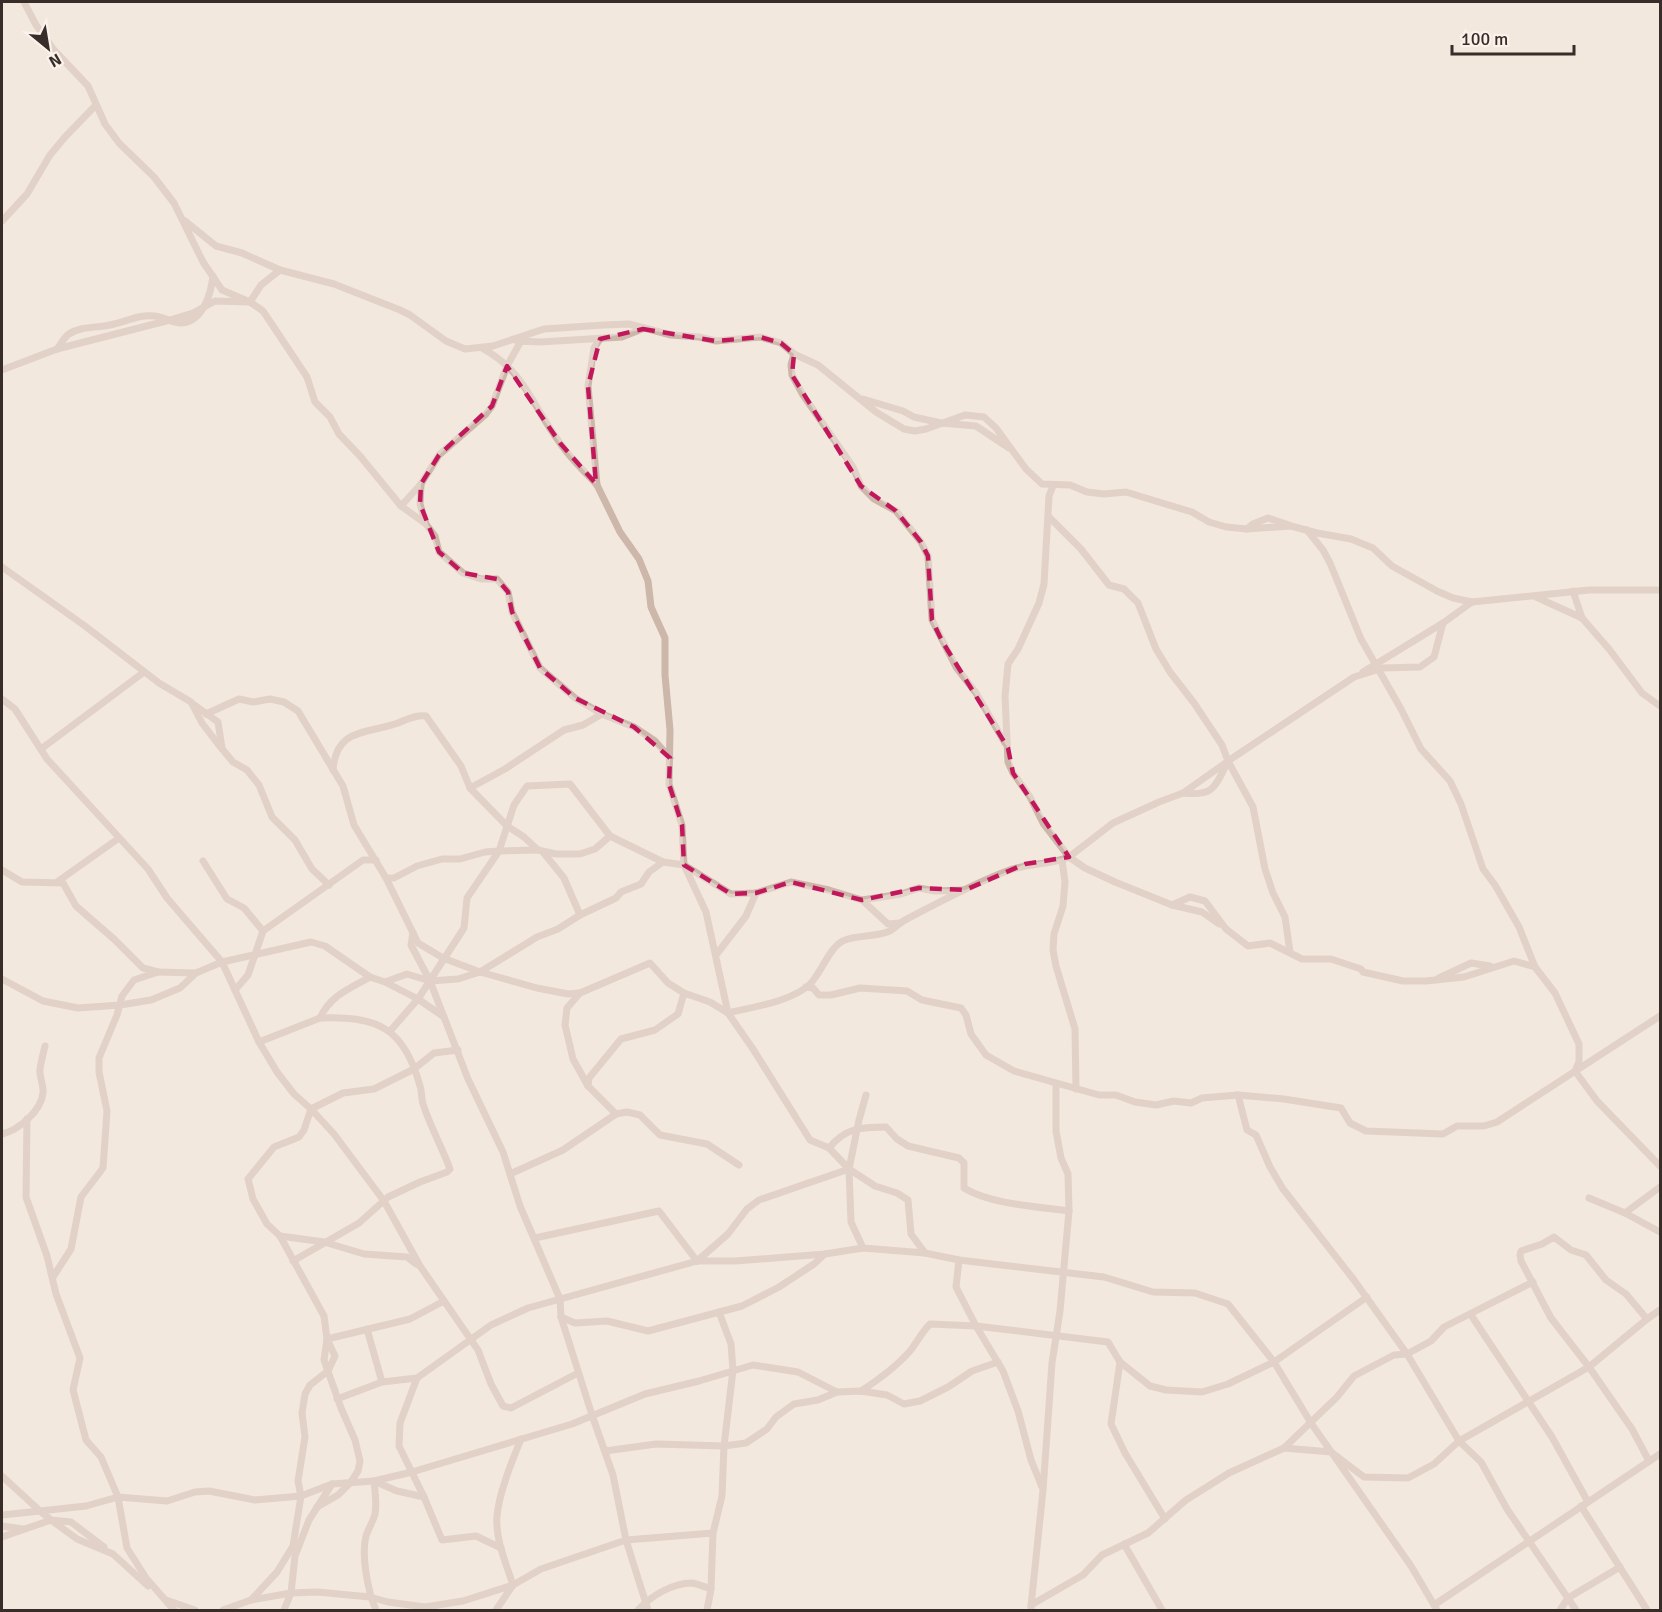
<svg xmlns="http://www.w3.org/2000/svg" width="1662" height="1612" font-family="Signika,sans-serif">
	<style>
		.lines { fill: none; stroke-linecap: round; stroke-linejoin: round }
		.minor { stroke: #ccb7aa; stroke-width: 7 }
		.marked { fill: none; stroke: #c2185b; stroke-width: 4.5; stroke-dasharray: 12 8; stroke-linejoin: round }
	</style>
	<rect width="100%" height="100%" fill="#f3e8de"/>
	<g class="lines">
		<!-- minor -->
		<g class="minor">
			<path d="M 24,2 L 36,25 L 54,50 L 88,86 L 105,124 L 119,143 L 154,177 L 174,203 L 203,262 L 222,290 L 250,302 L 263,311 L 307,377 L 315,402 L 330,417 L 339,434 L 360,456 L 401,506 L 426,524 L 435,536 L 439,552 L 463,573 L 481,579 L 497,579 L 508,592 L 512,612 L 540,668 L 575,698 L 602,714 L 634,727 L 655,741 L 670,758"/>
			<path d="M 2,221 L 27,194 L 50,155 L 65,137 L 96,105"/>
			<path d="M 185,221 L 216,246 L 242,253 L 280,270 L 334,284 L 400,310 L 410,315 L 446,341 L 465,349 L 493,346 L 544,329 L 604,325 L 629,324 L 671,335 L 699,337 L 716,341 L 760,337 L 781,343 L 794,354 L 818,365 L 876,412 L 904,429 L 915,431 L 926,429 L 965,415 L 984,417 L 996,428 L 1026,469 L 1042,484 L 1070,485 L 1087,492 L 1104,494 L 1126,492 L 1192,512 L 1209,522 L 1226,527 L 1247,529 L 1291,526 L 1317,533 L 1351,539 L 1373,548 L 1392,566 L 1437,591 L 1453,598 L 1472,602"/>
			<path d="M 600,339 L 594,348 L 588,386 L 597,485 L 620,532 L 639,559 L 648,581 L 651,607 L 665,638 L 665,675 L 670,730 L 669,784 L 682,825 L 684,865 L 706,912 L 728,1013"/>
			<path d="M 517,341 L 540,342 L 622,337 L 642,329"/>
			<path d="M 482,348 C 527,373 531,405 560,443 C 570,458 584,471 597,485"/>
			<path d="M 57,349 C 61,344 64,337 69,334 C 81,326 96,328 110,325 C 126,322 138,314 155,316 C 164,317 174,324 182,323 C 203,321 211,294 213,276"/>
			<path d="M 794,354 L 791,365 L 792,375 L 803,395 L 853,467 L 861,486 L 874,499 L 896,511 L 921,542 L 928,556 L 932,620 L 956,667 L 976,693 L 1005,743"/>
			<path d="M 2,370 L 57,349 L 170,320 L 193,313 L 215,301 L 250,302 L 261,285 L 280,270"/>
			<path d="M 863,399 L 903,411 L 914,417 L 941,423 L 976,426 L 1009,448"/>
			<path d="M 421,484 L 420,504 L 426,524"/>
			<path d="M 1053,486 L 1049,496 L 1044,584 L 1039,603 L 1018,649 L 1008,664 L 1005,696 L 1008,762 L 1013,773 L 1030,797 L 1043,823 L 1069,857 L 1085,868 L 1115,882 L 1172,905 L 1190,897 L 1205,901 L 1226,929 L 1248,946 L 1270,943 L 1302,959 L 1331,959 L 1361,969 L 1363,972 L 1403,981 L 1426,981 L 1464,977 L 1514,961 L 1535,967 L 1555,993 L 1579,1044 L 1579,1062 L 1575,1071 L 1597,1101 L 1660,1166"/>
			<path d="M 401,506 L 421,484 L 439,455 L 486,414 L 492,406 L 507,366 L 521,341"/>
			<path d="M 1049,517 L 1081,549 L 1109,585 L 1124,589 L 1138,603 L 1156,649 L 1170,672 L 1194,703 L 1222,745 L 1228,761 L 1253,807 L 1265,869 L 1273,893 L 1285,917 L 1290,952"/>
			<path d="M 1247,529 L 1253,524 L 1268,518 L 1289,525"/>
			<path d="M 1307,530 L 1323,550 L 1330,563 L 1361,639 L 1401,709 L 1421,749 L 1450,781 L 1461,804 L 1483,869 L 1495,885 L 1519,927 L 1535,967"/>
			<path d="M 2,567 L 85,626 L 159,683 L 191,702 L 202,723 L 218,744 L 233,762 L 247,770 L 259,785 L 272,817 L 295,840 L 312,869 L 329,885"/>
			<path d="M 1573,591 L 1582,618 L 1609,649 L 1642,693 L 1660,706"/>
			<path d="M 1536,597 L 1582,618"/>
			<path d="M 1363,672 L 1443,623"/>
			<path d="M 2,699 L 15,709 L 47,759 L 148,869 L 167,898 L 222,962 L 259,1042 L 277,1072 L 294,1094 L 311,1109 L 334,1134 L 384,1201 L 420,1266 L 478,1350 L 491,1384 L 503,1406 L 511,1408 L 578,1373"/>
			<path d="M 193,704 L 218,722 L 222,748"/>
			<path d="M 206,714 L 239,699 L 253,702 L 270,699 L 284,702 L 298,711 L 343,786 L 354,825 L 386,878 L 394,878 L 417,866 L 442,859 L 460,859 L 485,852 L 499,851 L 538,850"/>
			<path d="M 41,749 L 144,672"/>
			<path d="M 333,770 C 336,729 364,734 395,724 C 405,721 415,714 426,716 L 461,766 L 470,788 L 507,826 L 524,837 L 538,850 L 556,854 L 580,854 L 595,849 L 610,836"/>
			<path d="M 470,788 L 505,769 L 564,730 L 583,725 L 602,714"/>
			<path d="M 1183,793 C 1213,796 1214,789 1227,763"/>
			<path d="M 543,852 L 564,878 L 580,915"/>
			<path d="M 1062,860 L 1065,882 L 1063,906 L 1054,934 L 1053,950 L 1056,966 L 1075,1029 L 1076,1089"/>
			<path d="M 203,861 L 227,899 L 244,908 L 263,931"/>
			<path d="M 2,870 L 22,882 L 63,883 L 76,906 L 115,940 L 143,968 L 158,972 L 196,973"/>
			<path d="M 386,878 L 418,943 L 443,958 L 480,972 L 537,988 L 568,994 L 580,993 L 650,963 L 668,983 L 684,993"/>
			<path d="M 57,882 L 119,838"/>
			<path d="M 862,900 L 901,894 L 919,888 L 935,891 L 963,890"/>
			<path d="M 1172,905 L 1202,912 L 1219,924"/>
			<path d="M 413,933 L 411,945 L 430,981 L 468,1079 L 503,1152 L 520,1206 L 560,1299 L 561,1317 L 592,1415 L 613,1475 L 626,1540 L 648,1610"/>
			<path d="M 716,955 L 746,916 L 756,893"/>
			<path d="M 1439,978 L 1471,963 L 1490,966"/>
			<path d="M 2,979 L 43,1001 L 78,1008 L 120,1005 L 151,1000 L 180,988 L 196,973 L 222,962 L 311,942 L 325,946 L 370,977 L 385,982 L 407,974 L 430,981 L 458,979 L 480,972 L 537,937 L 558,929 L 580,915 L 616,898 L 621,892 L 641,884 L 649,872 L 663,862"/>
			<path d="M 385,982 L 418,999 L 444,1017"/>
			<path d="M 806,987 L 813,988 L 819,995 L 831,995 L 860,988 L 907,991 L 922,1000 L 961,1008 L 966,1015 L 971,1034 L 986,1055 L 1014,1071 L 1099,1095 L 1116,1095 L 1135,1102 L 1156,1105 L 1174,1101 L 1191,1103 L 1202,1098 L 1238,1095 L 1247,1130 L 1256,1135 L 1270,1167 L 1283,1189 L 1354,1280 L 1407,1354 L 1459,1441 L 1481,1462 L 1507,1509 L 1576,1610"/>
			<path d="M 235,990 L 248,975 L 263,931 L 363,860 L 376,860"/>
			<path d="M 580,993 L 567,1008 L 565,1025 L 573,1059 L 588,1086 L 616,1114 L 627,1112 L 640,1115 L 660,1135 L 707,1144 L 739,1165"/>
			<path d="M 728,1013 C 752,1007 790,1002 809,985 C 821,974 830,945 845,940 C 859,935 876,937 890,931 C 895,928 899,923 905,920 C 938,903 972,884 1007,871 C 1027,863 1051,865 1069,857 L 1113,823 L 1159,802 L 1183,793 L 1234,757 L 1354,677 L 1383,668 L 1420,667 L 1434,657 L 1443,623 L 1472,602 L 1589,590 L 1660,590"/>
			<path d="M 391,1030 L 418,999 L 464,928 L 467,898 L 499,851 L 514,805 L 527,786 L 570,784 L 610,836 L 663,862 L 684,865 L 731,894 L 756,893 L 791,882 L 829,890 L 862,900 L 888,924 L 900,923"/>
			<path d="M 259,1042 L 320,1018 C 331,995 349,989 370,977"/>
			<path d="M 588,1086 L 589,1078 L 621,1039 L 655,1030 L 678,1014 L 684,993 L 710,1002 L 728,1013 L 753,1049 L 810,1140 L 829,1148 L 849,1169 L 851,1222 L 863,1248 L 925,1253 L 959,1260 L 1104,1277 L 1153,1292 L 1195,1293 L 1228,1304 L 1274,1362 L 1311,1423 L 1411,1566 L 1437,1610"/>
			<path d="M 1238,1095 L 1284,1099 L 1341,1108 L 1350,1123 L 1366,1131 L 1443,1134 L 1457,1126 L 1484,1126 L 1497,1122 L 1660,1016"/>
			<path d="M 27,1119 L 26,1197 L 47,1256 L 56,1294 L 80,1358 L 73,1390 L 86,1440 L 101,1457 L 118,1497 L 127,1548 L 146,1578 L 174,1610"/>
			<path d="M 2,1134 C 19,1130 41,1111 43,1093 C 44,1085 39,1077 40,1069 C 41,1062 43,1054 45,1046"/>
			<path d="M 829,1148 C 845,1128 861,1127 886,1127 L 897,1139 L 908,1146 L 959,1158 L 964,1163 L 964,1188 C 989,1204 1040,1207 1069,1211"/>
			<path d="M 849,1169 L 859,1120 L 866,1095"/>
			<path d="M 510,1174 L 563,1150 L 616,1114"/>
			<path d="M 1589,1198 L 1625,1213 L 1660,1232"/>
			<path d="M 1625,1213 L 1660,1187"/>
			<path d="M 280,1236 L 324,1242 L 364,1254 L 407,1257 L 416,1264"/>
			<path d="M 535,1238 L 659,1211 L 697,1261"/>
			<path d="M 959,1260 L 956,1287 L 976,1326 L 1003,1371 L 1018,1411 L 1031,1460 L 1042,1487"/>
			<path d="M 293,1261 L 359,1223 L 388,1197 L 420,1182 L 447,1172 L 450,1169 C 442,1147 430,1126 423,1104 C 421,1098 422,1091 420,1086 C 404,1027 377,1016 320,1018"/>
			<path d="M 697,1261 L 728,1234 L 747,1209 L 759,1200 L 849,1169 L 875,1186 L 897,1193 L 908,1200 L 911,1234 L 925,1253"/>
			<path d="M 53,1277 L 71,1249 L 81,1197 L 103,1168 L 107,1111 L 99,1072 L 99,1058 L 117,1015 L 122,996 L 134,980 L 158,972"/>
			<path d="M 1471,1315 L 1552,1437 L 1588,1502"/>
			<path d="M 561,1317 L 575,1323 L 607,1321 L 648,1331 L 742,1306 L 779,1287 L 814,1264 L 825,1254"/>
			<path d="M 1647,1319 L 1626,1294 L 1606,1280 L 1586,1255 L 1571,1250 L 1554,1237 L 1542,1244 L 1521,1251 L 1520,1255 L 1521,1261 L 1551,1318 L 1589,1367 L 1632,1429 L 1649,1461"/>
			<path d="M 367,1329 L 382,1382"/>
			<path d="M 1120,1362 L 1150,1386 L 1166,1390 L 1202,1392 L 1228,1384 L 1274,1362 L 1367,1297"/>
			<path d="M 861,1391 C 878,1380 897,1366 910,1351 C 917,1342 922,1332 930,1324 L 976,1326 L 1108,1342 L 1120,1362 L 1111,1424 L 1125,1453 L 1165,1519"/>
			<path d="M 337,1399 L 382,1382 L 417,1378"/>
			<path d="M 1284,1448 L 1331,1452 L 1364,1477 L 1408,1478 L 1434,1464 L 1459,1441 L 1589,1367 L 1647,1319 L 1660,1310"/>
			<path d="M 605,1451 L 656,1444 L 724,1446 L 746,1443 L 767,1429 L 776,1417 L 794,1404 L 818,1400 L 837,1392 L 861,1391 L 887,1395 L 904,1404 L 920,1401 L 948,1387 L 972,1371 L 998,1362"/>
			<path d="M 2,1476 L 40,1511 L 86,1506 L 118,1497 L 167,1501 L 195,1492 L 209,1491 L 255,1500 L 301,1496 L 332,1484 L 374,1481 L 412,1472 L 572,1424 L 645,1394 L 699,1381 L 753,1365 L 798,1372 L 837,1392"/>
			<path d="M 374,1481 L 397,1491 L 424,1497 L 442,1540 L 476,1536 L 501,1548"/>
			<path d="M 374,1481 C 375,1492 377,1503 375,1514 C 373,1522 368,1529 366,1536 C 361,1556 368,1592 376,1610"/>
			<path d="M 424,1497 L 399,1446 L 400,1423 L 417,1378 L 491,1325 L 528,1308 L 697,1261 L 735,1261 L 825,1254 L 863,1248"/>
			<path d="M 1581,1506 L 1647,1610"/>
			<path d="M 317,1507 L 338,1495 L 351,1482 L 358,1471 L 360,1461 L 355,1440 L 341,1408 L 324,1360 L 327,1339 L 324,1316 L 280,1236 L 267,1224 L 253,1199 L 248,1179 L 274,1147 L 299,1137 L 304,1130 L 311,1109 L 343,1093 L 374,1089 L 414,1069 L 434,1053 L 458,1050"/>
			<path d="M 2,1515 L 40,1511 L 51,1520 L 71,1522 L 104,1547"/>
			<path d="M 2,1526 L 23,1529"/>
			<path d="M 2,1537 L 51,1520 L 77,1539 L 113,1554 L 148,1586"/>
			<path d="M 1124,1544 L 1162,1610"/>
			<path d="M 513,1585 C 506,1563 495,1539 497,1516 C 499,1493 512,1461 521,1439"/>
			<path d="M 166,1600 L 195,1610"/>
			<path d="M 251,1600 L 291,1593 L 317,1592 L 370,1597 L 388,1602 L 425,1607 L 463,1601 L 513,1585 L 541,1569 L 626,1540 L 713,1533"/>
			<path d="M 1434,1605 L 1660,1454"/>
			<path d="M 1031,1606 L 1043,1490 L 1052,1363 L 1060,1311 L 1069,1211 L 1068,1174 L 1061,1158 L 1056,1131 L 1056,1084"/>
			<path d="M 223,1610 L 251,1600 L 277,1572 L 293,1546 L 301,1496 L 298,1481 L 305,1437 L 302,1413 L 305,1394 L 310,1385 L 328,1371 L 335,1356 L 327,1339 L 410,1319 L 444,1301"/>
			<path d="M 284,1610 L 291,1593 L 295,1556 L 309,1520 L 332,1484"/>
			<path d="M 496,1610 L 513,1585"/>
			<path d="M 638,1610 C 651,1596 672,1583 692,1583 C 698,1584 705,1587 711,1589"/>
			<path d="M 707,1610 L 711,1589 L 713,1533 L 722,1496 L 724,1446 L 733,1370 L 731,1344 L 719,1312"/>
			<path d="M 1031,1610 L 1031,1605 L 1083,1575 L 1102,1555 L 1148,1533 L 1186,1500 L 1229,1473 L 1284,1448 L 1337,1397 L 1354,1376 L 1394,1355 L 1407,1354 L 1431,1341 L 1444,1327 L 1533,1282"/>
			<path d="M 1560,1610 L 1568,1598 L 1620,1567"/>
		</g>
	</g>
	<!-- marked area -->
	<path d="M0 0H1662V1612H0ZM 643,329 L 716,341 L 760,337 L 781,343 L 794,354 L 792,375 L 861,486 L 896,511 L 921,542 L 928,556 L 932,620 L 942,641 L 1008,748 L 1013,773 L 1069,857 L 1025,864 L 965,890 L 919,888 L 862,900 L 791,882 L 756,893 L 731,894 L 684,865 L 682,825 L 669,784 L 670,758 L 634,727 L 575,698 L 540,668 L 512,612 L 508,592 L 497,579 L 463,573 L 439,552 L 420,504 L 421,484 L 439,455 L 492,406 L 507,366 L 560,443 L 596,484 L 588,386 L 600,339 Z" fill="#f3e8de" fill-opacity=".55" fill-rule="evenodd"/>
	<path class="marked" d="M 643,329 L 716,341 L 760,337 L 781,343 L 794,354 L 792,375 L 861,486 L 896,511 L 921,542 L 928,556 L 932,620 L 942,641 L 1008,748 L 1013,773 L 1069,857 L 1025,864 L 965,890 L 919,888 L 862,900 L 791,882 L 756,893 L 731,894 L 684,865 L 682,825 L 669,784 L 670,758 L 634,727 L 575,698 L 540,668 L 512,612 L 508,592 L 497,579 L 463,573 L 439,552 L 420,504 L 421,484 L 439,455 L 492,406 L 507,366 L 560,443 L 596,484 L 588,386 L 600,339 Z"/>
	<!-- border -->
	<rect width="1662" height="1612" fill="none" stroke="#392d29" stroke-width="6"/>
	<!-- north arrow -->
	<g transform="translate(48 48) rotate(150)" stroke="#faf2eb" stroke-width="4.5" paint-order="stroke">
	<path d="M0-4.5L10 22L0 15L-10 22Z" fill="#392d29"/>
	<text y="-9" font-size="16" font-weight="bold" text-anchor="middle" fill="#392d29">N</text>
	</g>
	<!-- scale -->
	<path d="M1452 45v9h122v-9" fill="none" stroke="#392d29" stroke-width="3"/>
	<text x="1461" y="45" font-size="18" fill="#392d29" stroke="#faf2eb" stroke-width="4.5" paint-order="stroke">100 m</text>
</svg>
